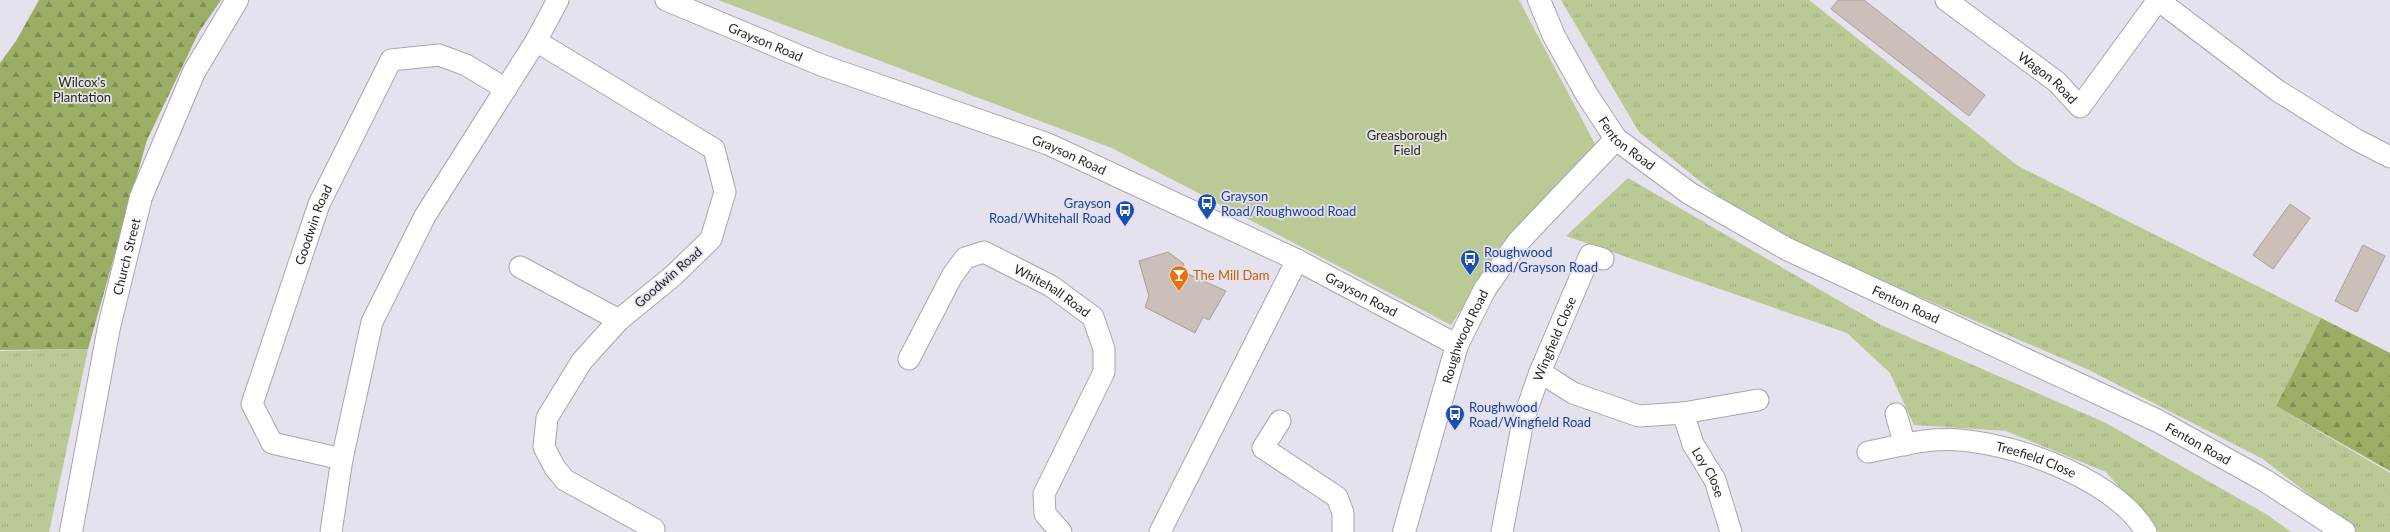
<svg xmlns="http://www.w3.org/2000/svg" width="2390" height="532" font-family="Lato,sans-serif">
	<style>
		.grass { fill: url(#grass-tufts) }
		.forest { fill: url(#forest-firs) }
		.park { fill: #bbc995 }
		.building { fill: #cbc0b9; stroke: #a99d97 }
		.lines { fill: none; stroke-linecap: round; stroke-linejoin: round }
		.street-casing { stroke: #a9a5b0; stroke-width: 23 }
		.secondary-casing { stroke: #a9a5b0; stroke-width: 24 }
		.street { stroke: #fff; stroke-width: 21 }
		.secondary { stroke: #fff; stroke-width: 22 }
		.labels { text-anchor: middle; stroke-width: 3.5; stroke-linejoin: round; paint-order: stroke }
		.street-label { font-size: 13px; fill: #272529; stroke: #e5e1ed }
		.park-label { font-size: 13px; fill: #262d0d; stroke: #e5e1ed }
		.transit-label { font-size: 13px; fill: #164399; stroke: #e5e1ed; text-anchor: start }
		.food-label { font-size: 13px; fill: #c56008; stroke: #e5e1ed; text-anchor: start }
	</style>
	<defs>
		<pattern id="grass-tufts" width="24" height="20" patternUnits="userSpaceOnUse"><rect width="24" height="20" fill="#bbc995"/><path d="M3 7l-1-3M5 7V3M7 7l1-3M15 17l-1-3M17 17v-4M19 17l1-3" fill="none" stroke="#a1ac80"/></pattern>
		<pattern id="forest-firs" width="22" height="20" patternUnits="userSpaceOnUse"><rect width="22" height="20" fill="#9cae66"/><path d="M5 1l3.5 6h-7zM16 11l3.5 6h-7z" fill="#7f8d54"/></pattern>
	</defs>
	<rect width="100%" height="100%" fill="#e5e1ed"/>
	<!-- grass -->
	<g class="grass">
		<path d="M 1561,0 L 1809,0 L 2018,166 L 2321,318 L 2276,406 L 2390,473 L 2390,532 L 2357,532 L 2263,459 L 2087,369 L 1813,251 L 1722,199 L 1639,132 Z"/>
		<path d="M 1628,178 L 1881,325 L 2104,422 L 2266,514 L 2291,532 L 2159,532 L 2106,472 L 2006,431 L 1914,425 L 1890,373 L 1847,333 L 1566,236 Z"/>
		<path d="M 88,349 L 49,532 L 0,532 L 0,351 Z"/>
	</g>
	<!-- forest -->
	<g class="forest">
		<path d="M 39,0 L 221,0 L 199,32 L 147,140 L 88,349 L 0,350 L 0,63 L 16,41 Z"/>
		<path d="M 2321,318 L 2390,353 L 2390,471 L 2276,406 Z"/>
	</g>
	<!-- park -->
	<path class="park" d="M 718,0 L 1519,0 L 1596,146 L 1498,254 L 1451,325 L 1112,148 Z"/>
	<!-- building -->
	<g class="building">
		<path d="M 1838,0 L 1864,0 L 1985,95 L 1969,116 L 1831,9 Z"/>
		<path d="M 2290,204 L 2310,218 L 2273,269 L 2253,255 Z"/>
		<path d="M 2363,245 L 2385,256 L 2357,312 L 2335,301 Z"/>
		<path d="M 1168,252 L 1184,264 L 1181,271 L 1226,291 L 1209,320 L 1203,317 L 1195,333 L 1145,307 L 1149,296 L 1139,261 Z"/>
	</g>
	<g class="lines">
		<defs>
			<g id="street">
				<path id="s1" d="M 666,0 L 821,65 L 1048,144 L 1297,260 L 1457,345"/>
				<path id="s2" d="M 1946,0 L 2057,82 L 2080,107 L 2158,0"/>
				<path d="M 2158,0 L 2278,91 L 2355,139 L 2390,157"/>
				<path d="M 536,41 L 714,149 L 725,192 L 711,239 L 674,275 L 619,320 L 582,361 L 547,418 L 544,447 L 555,468 L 565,480 L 654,529 L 653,532"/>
				<path d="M 520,267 L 619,320"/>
				<path id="s3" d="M 909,359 L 952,276 L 965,258 L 984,252 L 1051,286 L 1093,317 L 1104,349 L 1104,372 L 1044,494 L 1045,514 L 1061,532"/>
				<path d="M 1540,372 L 1573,393 L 1639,416 L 1683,413 L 1758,400"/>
				<path id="s4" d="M 1683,413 L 1693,444 L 1715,480 L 1731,532"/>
				<path d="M 1896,414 L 1905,445"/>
				<path d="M 1280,421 L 1263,448 L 1337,497 L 1343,513 L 1343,532"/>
				<path id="s5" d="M 1868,452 C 1889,448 1911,442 1933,440 C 1995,434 2114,476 2146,532"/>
				<path id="s6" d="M 342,459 L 272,443 L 252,404 L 319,204 L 391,60 L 439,55 L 466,65 L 506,89"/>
				<path d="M 331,532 L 342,459 L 372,322 L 425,216 L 536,41 L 558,0"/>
				<path d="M 1160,532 L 1297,260"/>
				<path id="s7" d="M 1502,532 L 1523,421 L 1540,372 L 1590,255 L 1603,259"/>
			</g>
			<g id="secondary">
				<path id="s8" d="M 1539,0 L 1554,36 L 1587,95 L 1616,139 L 1689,193 L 1787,249 L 2158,421 L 2264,480 L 2344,532"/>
				<path id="s9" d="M 71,532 L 109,327 L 141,197 L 194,72 L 237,0"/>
				<path id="s10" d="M 1404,532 L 1457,345 L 1485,289 L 1518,242 L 1616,139"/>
			</g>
		</defs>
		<!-- street casing -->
		<use href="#street" class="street-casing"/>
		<!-- secondary casing -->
		<use href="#secondary" class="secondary-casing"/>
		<!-- street -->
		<use href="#street" class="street"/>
		<!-- secondary -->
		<use href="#secondary" class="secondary"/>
	</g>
	<!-- icons -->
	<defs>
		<symbol id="bus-pin" viewBox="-11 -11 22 30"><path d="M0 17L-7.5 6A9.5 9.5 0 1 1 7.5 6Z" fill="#1a4fb4" stroke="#e5e1ed"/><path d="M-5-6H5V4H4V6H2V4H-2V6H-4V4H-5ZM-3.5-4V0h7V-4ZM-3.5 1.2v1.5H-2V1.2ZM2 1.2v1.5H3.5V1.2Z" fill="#fff"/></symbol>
		<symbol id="bar-pin" viewBox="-11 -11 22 30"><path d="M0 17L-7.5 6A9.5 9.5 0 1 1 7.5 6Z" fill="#e8710a" stroke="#e5e1ed"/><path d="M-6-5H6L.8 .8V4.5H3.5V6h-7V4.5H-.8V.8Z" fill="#fff"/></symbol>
	</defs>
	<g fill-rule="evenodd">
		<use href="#bus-pin" x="1196" y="192" width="22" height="30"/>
		<use href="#bus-pin" x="1114" y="199" width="22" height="30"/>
		<use href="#bus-pin" x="1459" y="248" width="22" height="30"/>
		<use href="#bar-pin" x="1168" y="264" width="22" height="30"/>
		<use href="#bus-pin" x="1444" y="403" width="22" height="30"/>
	</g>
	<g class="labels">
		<!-- street labels -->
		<g class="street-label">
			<text dy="5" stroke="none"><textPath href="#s1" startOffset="108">Grayson Road</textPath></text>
			<text dy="5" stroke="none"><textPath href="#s2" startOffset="128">Wagon Road</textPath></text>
			<text dy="5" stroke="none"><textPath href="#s8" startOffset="170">Fenton Road</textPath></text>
			<text dy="5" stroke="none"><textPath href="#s1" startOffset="432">Grayson Road</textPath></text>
			<text dy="5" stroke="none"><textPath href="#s6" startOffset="305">Goodwin Road</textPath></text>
			<text dy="5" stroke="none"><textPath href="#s9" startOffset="281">Church Street</textPath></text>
			<text transform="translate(668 277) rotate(-41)" y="5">Goodwin Road</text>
			<text dy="5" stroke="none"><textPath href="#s3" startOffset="214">Whitehall Road</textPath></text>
			<text dy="5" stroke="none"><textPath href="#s1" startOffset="756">Grayson Road</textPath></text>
			<text dy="5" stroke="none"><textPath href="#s8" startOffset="494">Fenton Road</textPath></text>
			<text dy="5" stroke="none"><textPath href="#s10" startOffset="205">Roughwood Road</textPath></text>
			<text dy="5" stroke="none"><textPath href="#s7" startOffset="201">Wingfield Close</textPath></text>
			<text dy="5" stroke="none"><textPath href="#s8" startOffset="818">Fenton Road</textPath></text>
			<text dy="5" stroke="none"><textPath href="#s5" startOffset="172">Treefield Close</textPath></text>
			<text dy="5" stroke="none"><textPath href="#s4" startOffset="65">Loy Close</textPath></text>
		</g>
		<!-- park labels -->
		<g class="park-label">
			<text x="82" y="87">Wilcox's<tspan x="82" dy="15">Plantation</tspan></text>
			<text x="1407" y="140">Greasborough<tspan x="1407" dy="15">Field</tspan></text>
		</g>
		<!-- transit labels -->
		<g class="transit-label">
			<text x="1221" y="201">Grayson<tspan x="1221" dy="15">Road/Roughwood Road</tspan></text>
			<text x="1111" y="208" text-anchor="end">Grayson<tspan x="1111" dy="15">Road/Whitehall Road</tspan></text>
			<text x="1484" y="257">Roughwood<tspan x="1484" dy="15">Road/Grayson Road</tspan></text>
			<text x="1469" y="412">Roughwood<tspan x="1469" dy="15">Road/Wingfield Road</tspan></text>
		</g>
		<!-- food labels -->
		<g class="food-label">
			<text x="1193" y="280">The Mill Dam</text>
		</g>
	</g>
</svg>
